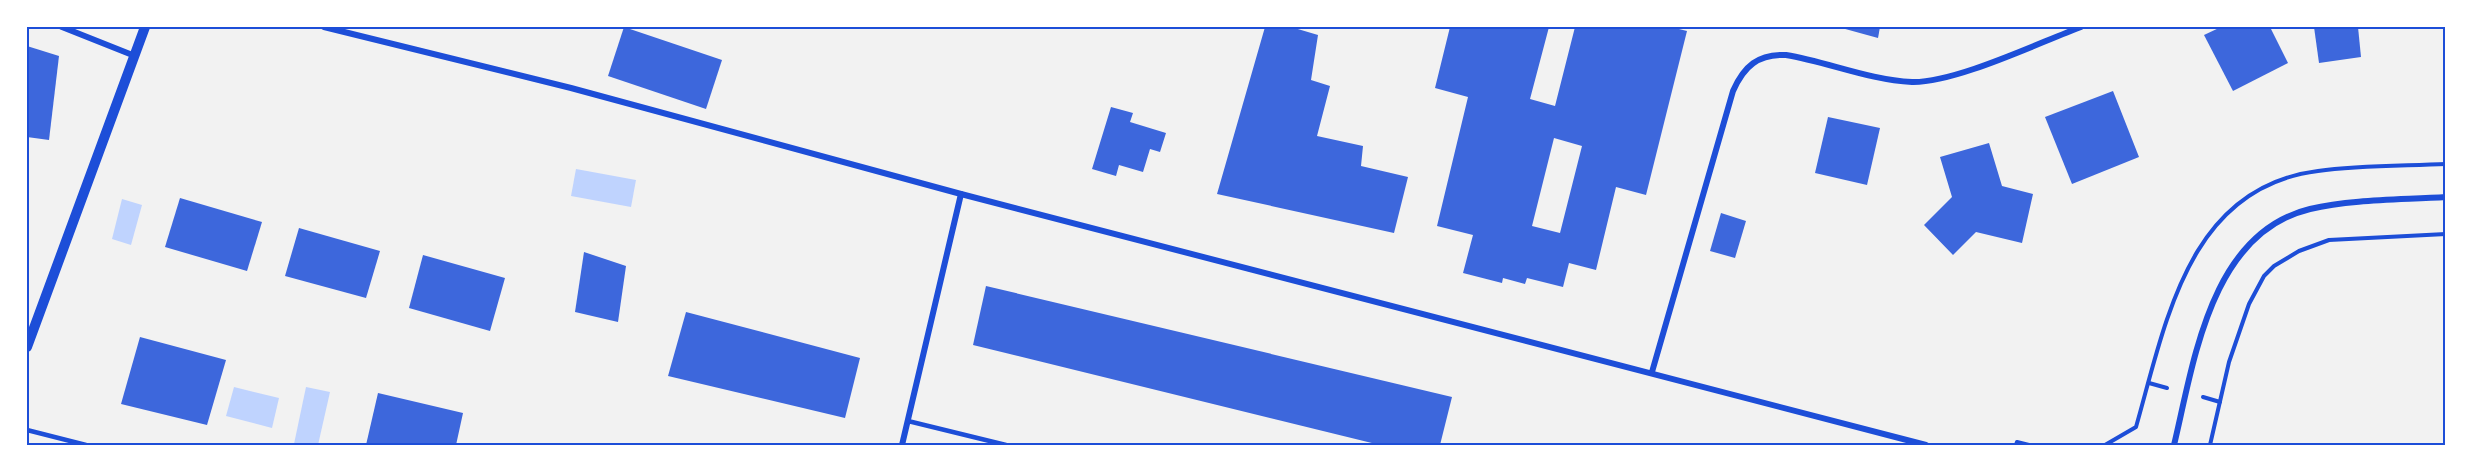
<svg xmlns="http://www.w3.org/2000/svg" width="2473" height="472" font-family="'Titillium Web',sans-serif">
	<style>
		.water { fill: #bfd3fe }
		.building { fill: #3d67dc; fill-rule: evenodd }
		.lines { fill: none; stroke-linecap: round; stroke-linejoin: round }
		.path { stroke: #1d4ed8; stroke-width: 4 }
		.service { stroke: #1d4ed8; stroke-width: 4.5 }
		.minor { stroke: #1d4ed8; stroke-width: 6 }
		.tertiary { stroke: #1d4ed8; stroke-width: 10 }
		.neatline { fill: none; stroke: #1d4ed8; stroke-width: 2 }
	</style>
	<rect width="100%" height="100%" fill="#f2f2f2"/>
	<!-- water -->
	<g class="water">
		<path d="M 576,169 L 636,180 L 631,207 L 571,196 Z"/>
		<path d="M 122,199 L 142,205 L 131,245 L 112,239 Z"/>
		<path d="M 234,387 L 279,398 L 272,428 L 226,416 Z"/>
		<path d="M 306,387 L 330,392 L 318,445 L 294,444 Z"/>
	</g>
	<!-- building -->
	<g class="building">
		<path d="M 624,27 L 722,60 L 706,109 L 608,76 Z"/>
		<path d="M 1265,27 L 1291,27 L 1318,35 L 1311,80 L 1330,86 L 1317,136 L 1363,146 L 1361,166 L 1408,177 L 1394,233 L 1217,194 Z"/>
		<path d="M 1450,27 L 1549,27 L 1530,99 L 1555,106 L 1575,27 L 1671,27 L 1687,31 L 1646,195 L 1616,187 L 1596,270 L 1569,263 L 1563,287 L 1527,278 L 1525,284 L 1503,278 L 1502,283 L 1463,273 L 1473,235 L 1437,226 L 1468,97 L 1435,88 ZM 1554,138 L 1582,146 L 1560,233 L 1532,226 Z"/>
		<path d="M 1838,27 L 1880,27 L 1878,38 Z"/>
		<path d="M 2221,27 L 2270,27 L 2288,63 L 2233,91 L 2204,35 Z"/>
		<path d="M 2314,27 L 2358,27 L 2361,57 L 2319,63 Z"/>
		<path d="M 27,46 L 59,56 L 49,140 L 27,137 Z"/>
		<path d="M 2113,91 L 2139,157 L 2072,184 L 2045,117 Z"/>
		<path d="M 1111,107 L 1133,113 L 1130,122 L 1166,133 L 1160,152 L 1150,149 L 1143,172 L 1119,165 L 1116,176 L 1092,169 Z"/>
		<path d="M 1828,117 L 1880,128 L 1867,185 L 1815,173 Z"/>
		<path d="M 1989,143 L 2002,186 L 2033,194 L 2022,243 L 1976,232 L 1953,255 L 1924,225 L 1952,197 L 1940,157 Z"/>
		<path d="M 180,198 L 262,222 L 247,271 L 165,247 Z"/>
		<path d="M 1721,213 L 1746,221 L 1735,258 L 1710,251 Z"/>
		<path d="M 299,228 L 380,251 L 366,298 L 285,276 Z"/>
		<path d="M 584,252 L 626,266 L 618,322 L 575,312 Z"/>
		<path d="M 423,255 L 505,278 L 490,331 L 409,308 Z"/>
		<path d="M 986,286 L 1452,397 L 1440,445 L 1380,445 L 973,345 Z"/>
		<path d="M 686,312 L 860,358 L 845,418 L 668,376 Z"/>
		<path d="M 140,337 L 226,360 L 207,425 L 121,404 Z"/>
		<path d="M 378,393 L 463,413 L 456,445 L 366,445 Z"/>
	</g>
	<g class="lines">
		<!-- path -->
		<g class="path">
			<path d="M 2149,383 L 2167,388"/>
			<path d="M 2203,397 L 2220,402"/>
			<path d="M 2016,445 L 2017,442 L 2029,445"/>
			<path d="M 2105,445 L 2136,427 C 2166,322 2188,187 2318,171 C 2360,165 2404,166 2446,164"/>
			<path d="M 2210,445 L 2229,362 L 2249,304 L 2264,276 L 2274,266 L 2299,251 L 2329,240 L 2446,234"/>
		</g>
		<!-- service -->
		<g class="service">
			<path d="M 908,421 L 1006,445"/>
			<path d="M 27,430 L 86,445"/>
		</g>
		<!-- minor -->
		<g class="minor">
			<path d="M 62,27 L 135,56"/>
			<path d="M 324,27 L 571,88 L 961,194 L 1926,445"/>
			<path d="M 1652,372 L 1733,91 C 1744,66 1758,54 1786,55 C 1828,62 1869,80 1912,82 C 1955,83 2038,43 2081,27"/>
			<path d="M 902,445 L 961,194"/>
			<path d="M 2174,445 C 2194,362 2210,233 2310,209 C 2353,199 2401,200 2446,197"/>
		</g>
		<!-- tertiary -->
		<path class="tertiary" d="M 27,347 L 145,27"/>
	</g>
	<!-- border -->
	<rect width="2473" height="472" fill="none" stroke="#ffffff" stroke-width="57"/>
	<rect x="28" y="28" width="2416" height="416" class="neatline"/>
</svg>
